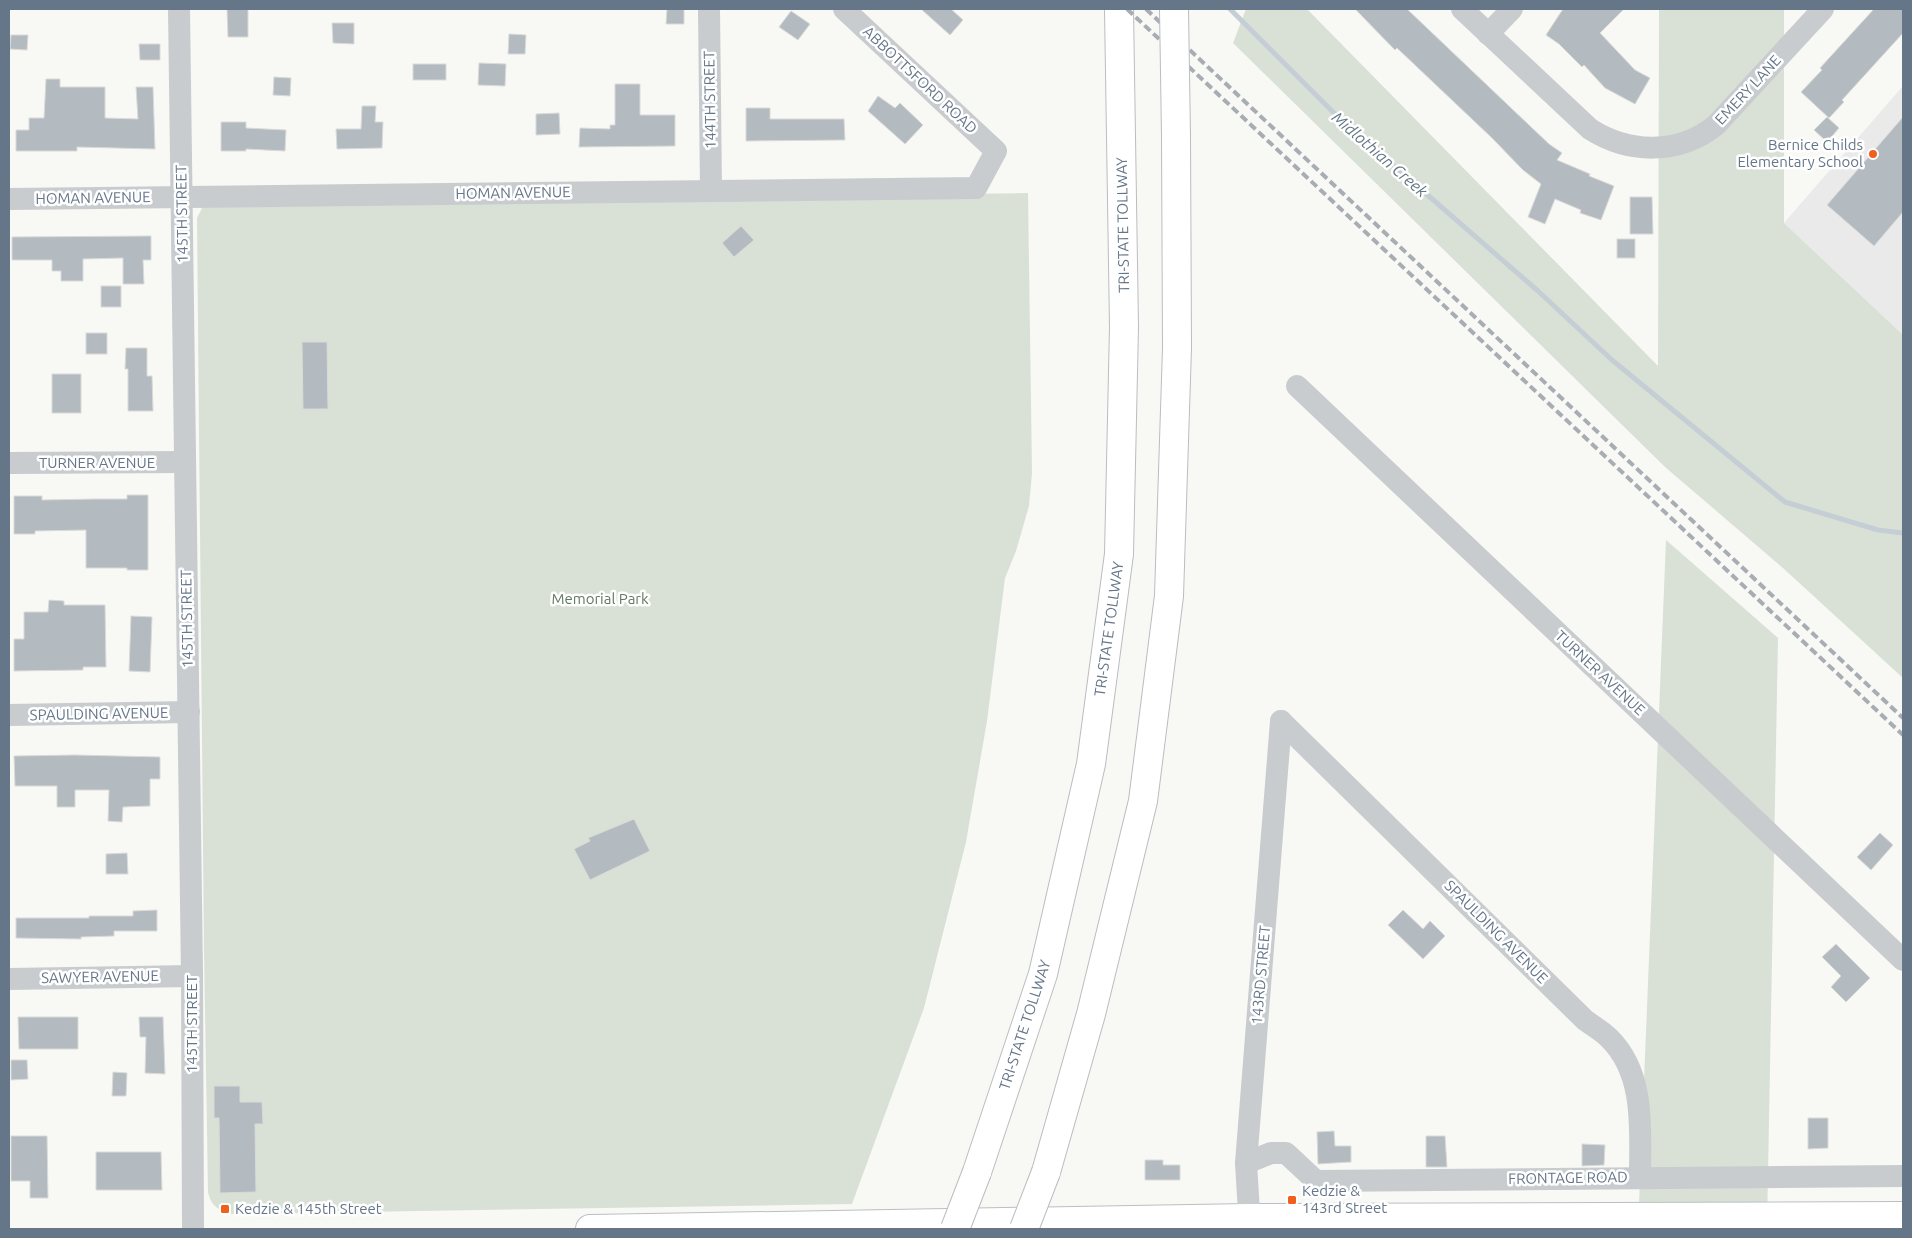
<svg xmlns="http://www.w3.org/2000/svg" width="1912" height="1238" font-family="Ubuntu,sans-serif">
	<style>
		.built { fill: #e9eae9 }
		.green { fill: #d9e1d6 }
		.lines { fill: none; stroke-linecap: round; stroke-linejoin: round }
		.stream { stroke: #c4ced4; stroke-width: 5 }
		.building { fill: #b3bac0; stroke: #dadad8 }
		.major-casing { stroke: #bbbfc3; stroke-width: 30 }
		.highway-casing { stroke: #babdc1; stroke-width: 30 }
		.minor { stroke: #c8cccf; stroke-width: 22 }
		.major { stroke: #fff; stroke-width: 28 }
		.highway { stroke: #fff; stroke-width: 28 }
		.rail { stroke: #a8adb4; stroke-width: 4; stroke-dasharray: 8 4; stroke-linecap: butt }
		.highway-bridge-casing { stroke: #babdc1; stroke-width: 30; stroke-linecap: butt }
		.highway-bridge { stroke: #fff; stroke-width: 28 }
		.poi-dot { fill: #f0601d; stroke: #fff; stroke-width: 2 }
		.labels { text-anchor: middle; stroke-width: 5; stroke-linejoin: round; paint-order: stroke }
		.street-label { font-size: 15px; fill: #657689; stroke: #fff }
		.poi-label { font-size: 15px; fill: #657689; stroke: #fff; text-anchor: start }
		.park-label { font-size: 15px; fill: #647a60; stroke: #fff }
		.water-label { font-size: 16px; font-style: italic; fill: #617784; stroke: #fff }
	</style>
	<rect width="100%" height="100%" fill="#f8f8f5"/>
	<!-- built -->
	<path class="built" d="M 1903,86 L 1903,335 L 1784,223 Z"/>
	<!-- green -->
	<g class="green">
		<path d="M 1246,9 L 1307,9 L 1658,366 L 1659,9 L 1784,9 L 1784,223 L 1903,335 L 1903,678 L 1783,568 L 1665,467 L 1233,43 Z"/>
		<path d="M 1028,193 L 1032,473 L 1029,506 L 1016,551 L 1005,578 L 987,721 L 966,842 L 924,1008 L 852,1204 L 232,1214 C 218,1210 211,1206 208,1192 L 204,949 L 197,218 L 204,204 Z"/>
		<path d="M 1666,540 L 1778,638 L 1767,1229 L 1638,1229 Z"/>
	</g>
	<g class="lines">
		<!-- stream -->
		<path class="stream" d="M 1230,9 L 1339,118 L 1538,291 L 1612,360 L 1785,502 L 1878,530 L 1903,533"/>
	</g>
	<!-- building -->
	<g class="building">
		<path d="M 227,9 L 248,9 L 248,37 L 228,37 Z"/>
		<path d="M 667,9 L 684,9 L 684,24 L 666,24 Z"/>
		<path d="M 921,9 L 951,9 L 963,20 L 950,35 Z"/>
		<path d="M 1355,9 L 1407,9 L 1549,144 L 1562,153 L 1557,160 L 1590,174 L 1589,176 L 1614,186 L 1601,220 L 1580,213 L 1581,210 L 1555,199 L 1545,224 L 1528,217 L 1541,184 L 1523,170 L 1492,138 L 1397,48 L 1395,50 Z"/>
		<path d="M 1563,9 L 1624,9 L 1600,33 L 1635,70 L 1650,78 L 1635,104 L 1605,88 L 1584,65 L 1582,67 L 1559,44 L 1546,35 Z"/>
		<path d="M 1874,9 L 1903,9 L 1903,33 L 1842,100 L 1844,102 L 1829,118 L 1801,92 L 1822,70 L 1820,68 Z"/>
		<path d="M 791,11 L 810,24 L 798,40 L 779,27 Z"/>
		<path d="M 332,23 L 354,23 L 354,44 L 333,43 Z"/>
		<path d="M 509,34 L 526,35 L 525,54 L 508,54 Z"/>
		<path d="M 11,35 L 28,35 L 27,50 L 10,49 Z"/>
		<path d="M 139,44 L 160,44 L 160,60 L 140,60 Z"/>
		<path d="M 479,63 L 506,64 L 505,86 L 478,85 Z"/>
		<rect x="413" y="64" width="33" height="16"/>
		<path d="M 274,77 L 291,78 L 290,96 L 273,95 Z"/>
		<path d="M 46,79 L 60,79 L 60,87 L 105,87 L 105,118 L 138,119 L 136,87 L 153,87 L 155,149 L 77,147 L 77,151 L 16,151 L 16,130 L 29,130 L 29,118 L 44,118 Z"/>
		<path d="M 615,84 L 640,84 L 640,115 L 675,115 L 675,146 L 579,147 L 580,128 L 610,129 L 610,125 L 615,125 Z"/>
		<path d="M 878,96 L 895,108 L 900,103 L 923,125 L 905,144 L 868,111 Z"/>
		<path d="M 362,106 L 376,106 L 375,122 L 383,122 L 382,148 L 337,149 L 336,129 L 361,129 Z"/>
		<path d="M 746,108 L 770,108 L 770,119 L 844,119 L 845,140 L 746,141 Z"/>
		<path d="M 559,113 L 560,134 L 536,135 L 536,114 Z"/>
		<path d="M 1827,117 L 1839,128 L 1827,142 L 1814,130 Z"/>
		<path d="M 1903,117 L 1903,212 L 1874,246 L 1827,205 Z"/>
		<path d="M 221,122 L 246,122 L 246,128 L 286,130 L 285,151 L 246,149 L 246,151 L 221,151 Z"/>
		<path d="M 1630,197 L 1652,197 L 1653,234 L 1630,234 Z"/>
		<path d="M 741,226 L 754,240 L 734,257 L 722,243 Z"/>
		<path d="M 151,236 L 151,260 L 143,260 L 144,284 L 123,284 L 123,258 L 83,259 L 83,281 L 61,281 L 61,271 L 52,271 L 52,260 L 12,260 L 12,237 Z"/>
		<rect x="1617" y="239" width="18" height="19"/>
		<rect x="101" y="286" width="20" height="21"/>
		<rect x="86" y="333" width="21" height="21"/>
		<path d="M 302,342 L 327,342 L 328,409 L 303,409 Z"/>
		<path d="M 126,348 L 147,348 L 147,376 L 152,376 L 153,411 L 128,411 L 128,369 L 125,369 Z"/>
		<rect x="52" y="374" width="29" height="39"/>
		<path d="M 127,495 L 148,495 L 148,570 L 127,570 L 127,568 L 86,568 L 86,530 L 35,531 L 35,534 L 14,534 L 14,496 L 42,496 L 42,500 L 95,499 L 127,499 Z"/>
		<path d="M 49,600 L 64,601 L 64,605 L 105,605 L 106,667 L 83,667 L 83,670 L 14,671 L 14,639 L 24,639 L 24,612 L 48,612 Z"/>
		<path d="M 131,616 L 152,617 L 150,672 L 129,671 Z"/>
		<path d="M 75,755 L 160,757 L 160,779 L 150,779 L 150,806 L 123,807 L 122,822 L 108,821 L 109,790 L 75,790 L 75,807 L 57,807 L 57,786 L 15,786 L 14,756 Z"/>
		<path d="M 634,819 L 650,851 L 590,880 L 574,849 L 590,841 L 588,838 Z"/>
		<path d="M 1880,833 L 1893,845 L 1871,870 L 1857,857 Z"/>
		<path d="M 127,853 L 128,874 L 106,874 L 106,854 Z"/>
		<path d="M 157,910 L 157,931 L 114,931 L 114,936 L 81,937 L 81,939 L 16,938 L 16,918 L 89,918 L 89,916 L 133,916 L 133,911 Z"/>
		<path d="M 1403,910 L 1423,929 L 1430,921 L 1445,936 L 1423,959 L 1388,925 Z"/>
		<path d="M 1836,944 L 1870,978 L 1846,1002 L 1831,987 L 1841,976 L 1822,957 Z"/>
		<path d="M 18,1017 L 78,1017 L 78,1049 L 19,1049 Z"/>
		<path d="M 139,1017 L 163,1017 L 165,1074 L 145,1073 L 146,1037 L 140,1037 Z"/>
		<path d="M 11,1060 L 27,1060 L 28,1079 L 11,1080 Z"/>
		<path d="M 113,1072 L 127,1073 L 126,1096 L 112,1096 Z"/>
		<path d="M 214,1086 L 240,1086 L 240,1102 L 262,1102 L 263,1124 L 255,1124 L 256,1192 L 220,1193 L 219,1118 L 214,1118 Z"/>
		<path d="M 1808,1118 L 1828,1118 L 1828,1148 L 1808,1149 Z"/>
		<path d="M 1334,1131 L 1335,1146 L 1351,1146 L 1351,1162 L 1318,1164 L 1317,1132 Z"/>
		<path d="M 11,1136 L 47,1136 L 48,1198 L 30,1198 L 30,1181 L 11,1181 Z"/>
		<path d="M 1426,1136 L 1445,1136 L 1447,1167 L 1426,1167 Z"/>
		<path d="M 1582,1144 L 1605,1145 L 1604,1165 L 1582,1166 Z"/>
		<path d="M 96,1152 L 161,1152 L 162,1190 L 96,1190 Z"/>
		<path d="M 1145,1160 L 1163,1160 L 1163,1165 L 1180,1165 L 1180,1180 L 1145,1180 Z"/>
	</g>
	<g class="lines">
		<defs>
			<path id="major" d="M 590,1229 L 1249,1218 L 1903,1216"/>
			<g id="highway">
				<path d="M 977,1172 L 1043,974 L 1091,764 L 1119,554 L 1124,327 L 1119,9"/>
				<path d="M 1046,1172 L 1091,1014 L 1143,801 L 1169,596 L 1177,348 L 1176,136"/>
			</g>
		</defs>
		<!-- major casing -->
		<use href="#major" class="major-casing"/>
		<!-- highway casing -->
		<use href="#highway" class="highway-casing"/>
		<!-- minor -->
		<g class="minor">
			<path d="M 179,9 L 192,976 L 193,1229"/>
			<path d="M 709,9 L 711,191"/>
			<path d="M 1462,9 L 1590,129 C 1629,154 1679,155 1716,125 L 1823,9"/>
			<path d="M 1488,34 L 1512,9"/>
			<path d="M 9,199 L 976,188 L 996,151 L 844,9"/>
			<path d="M 1297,386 L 1903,960"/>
			<path d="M 9,463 L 185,462"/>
			<path d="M 9,715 L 189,712"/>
			<path d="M 1281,721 L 1585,1020 C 1593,1026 1602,1031 1609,1038 C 1646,1074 1640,1131 1640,1177"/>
			<path d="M 9,979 L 192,976"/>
			<path d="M 1246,1163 L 1271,1153 L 1286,1153 L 1316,1181 L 1903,1176"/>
			<path d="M 1250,1229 L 1246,1163 L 1281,721"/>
		</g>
		<!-- major -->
		<use href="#major" class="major"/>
		<!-- highway -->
		<use href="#highway" class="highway"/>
		<!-- rail -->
		<g class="rail">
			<path d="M 1127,9 L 1903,735"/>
			<path d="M 1146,9 L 1903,718"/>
		</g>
		<defs>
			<g id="highway-bridge">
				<path d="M 1174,9 L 1176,136"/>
				<path d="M 955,1229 L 977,1172"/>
				<path d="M 1024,1229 L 1046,1172"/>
			</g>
		</defs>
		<!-- highway-bridge casing -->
		<use href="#highway-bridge" class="highway-bridge-casing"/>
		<!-- highway-bridge -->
		<use href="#highway-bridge" class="highway-bridge"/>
	</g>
	<!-- markers -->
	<g class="poi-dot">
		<circle cx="1873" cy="154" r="5"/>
		<rect x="1287" y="1195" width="10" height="10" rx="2.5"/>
		<rect x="220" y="1204" width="10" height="10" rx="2.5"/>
	</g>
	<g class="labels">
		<!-- street labels -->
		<g class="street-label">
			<text transform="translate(920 80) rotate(43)" y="5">ABBOTTSFORD ROAD</text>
			<text transform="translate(1748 90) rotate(-47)" y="5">EMERY LANE</text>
			<text transform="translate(710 100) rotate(-91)" y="5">144TH STREET</text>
			<text transform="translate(513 193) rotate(-1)" y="5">HOMAN AVENUE</text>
			<text transform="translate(93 198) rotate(-1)" y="5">HOMAN AVENUE</text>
			<text transform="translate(182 214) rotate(-91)" y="5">145TH STREET</text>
			<text transform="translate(1123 225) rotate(-91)" y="5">TRI-STATE TOLLWAY</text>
			<text x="97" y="468">TURNER AVENUE</text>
			<text transform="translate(187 619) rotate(-91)" y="5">145TH STREET</text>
			<text transform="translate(1109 629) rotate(-82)" y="5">TRI-STATE TOLLWAY</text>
			<text transform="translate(1600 673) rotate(43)" y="5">TURNER AVENUE</text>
			<text transform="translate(99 714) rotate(-1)" y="5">SPAULDING AVENUE</text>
			<text transform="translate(1496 932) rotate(45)" y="5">SPAULDING AVENUE</text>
			<text transform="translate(1261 975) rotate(-85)" y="5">143RD STREET</text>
			<text transform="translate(100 977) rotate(-1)" y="5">SAWYER AVENUE</text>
			<text transform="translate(192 1024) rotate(-90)" y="5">145TH STREET</text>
			<text transform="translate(1025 1025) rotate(-72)" y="5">TRI-STATE TOLLWAY</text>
			<text transform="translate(1568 1178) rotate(-1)" y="5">FRONTAGE ROAD</text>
		</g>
		<!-- poi labels -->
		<g class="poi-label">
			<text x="1863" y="150" text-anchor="end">Bernice Childs<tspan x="1863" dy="17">Elementary School</tspan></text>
			<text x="1302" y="1196">Kedzie &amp;<tspan x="1302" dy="17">143rd Street</tspan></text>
			<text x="235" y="1214">Kedzie &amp; 145th Street</text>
		</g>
		<!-- park labels -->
		<g class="park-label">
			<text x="600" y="604">Memorial Park</text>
		</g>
		<!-- water labels -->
		<g class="water-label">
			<text transform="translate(1380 154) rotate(41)" y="6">Midlothian Creek</text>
		</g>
	</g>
	<!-- border -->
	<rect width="1912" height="1238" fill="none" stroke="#657689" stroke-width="20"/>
</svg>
